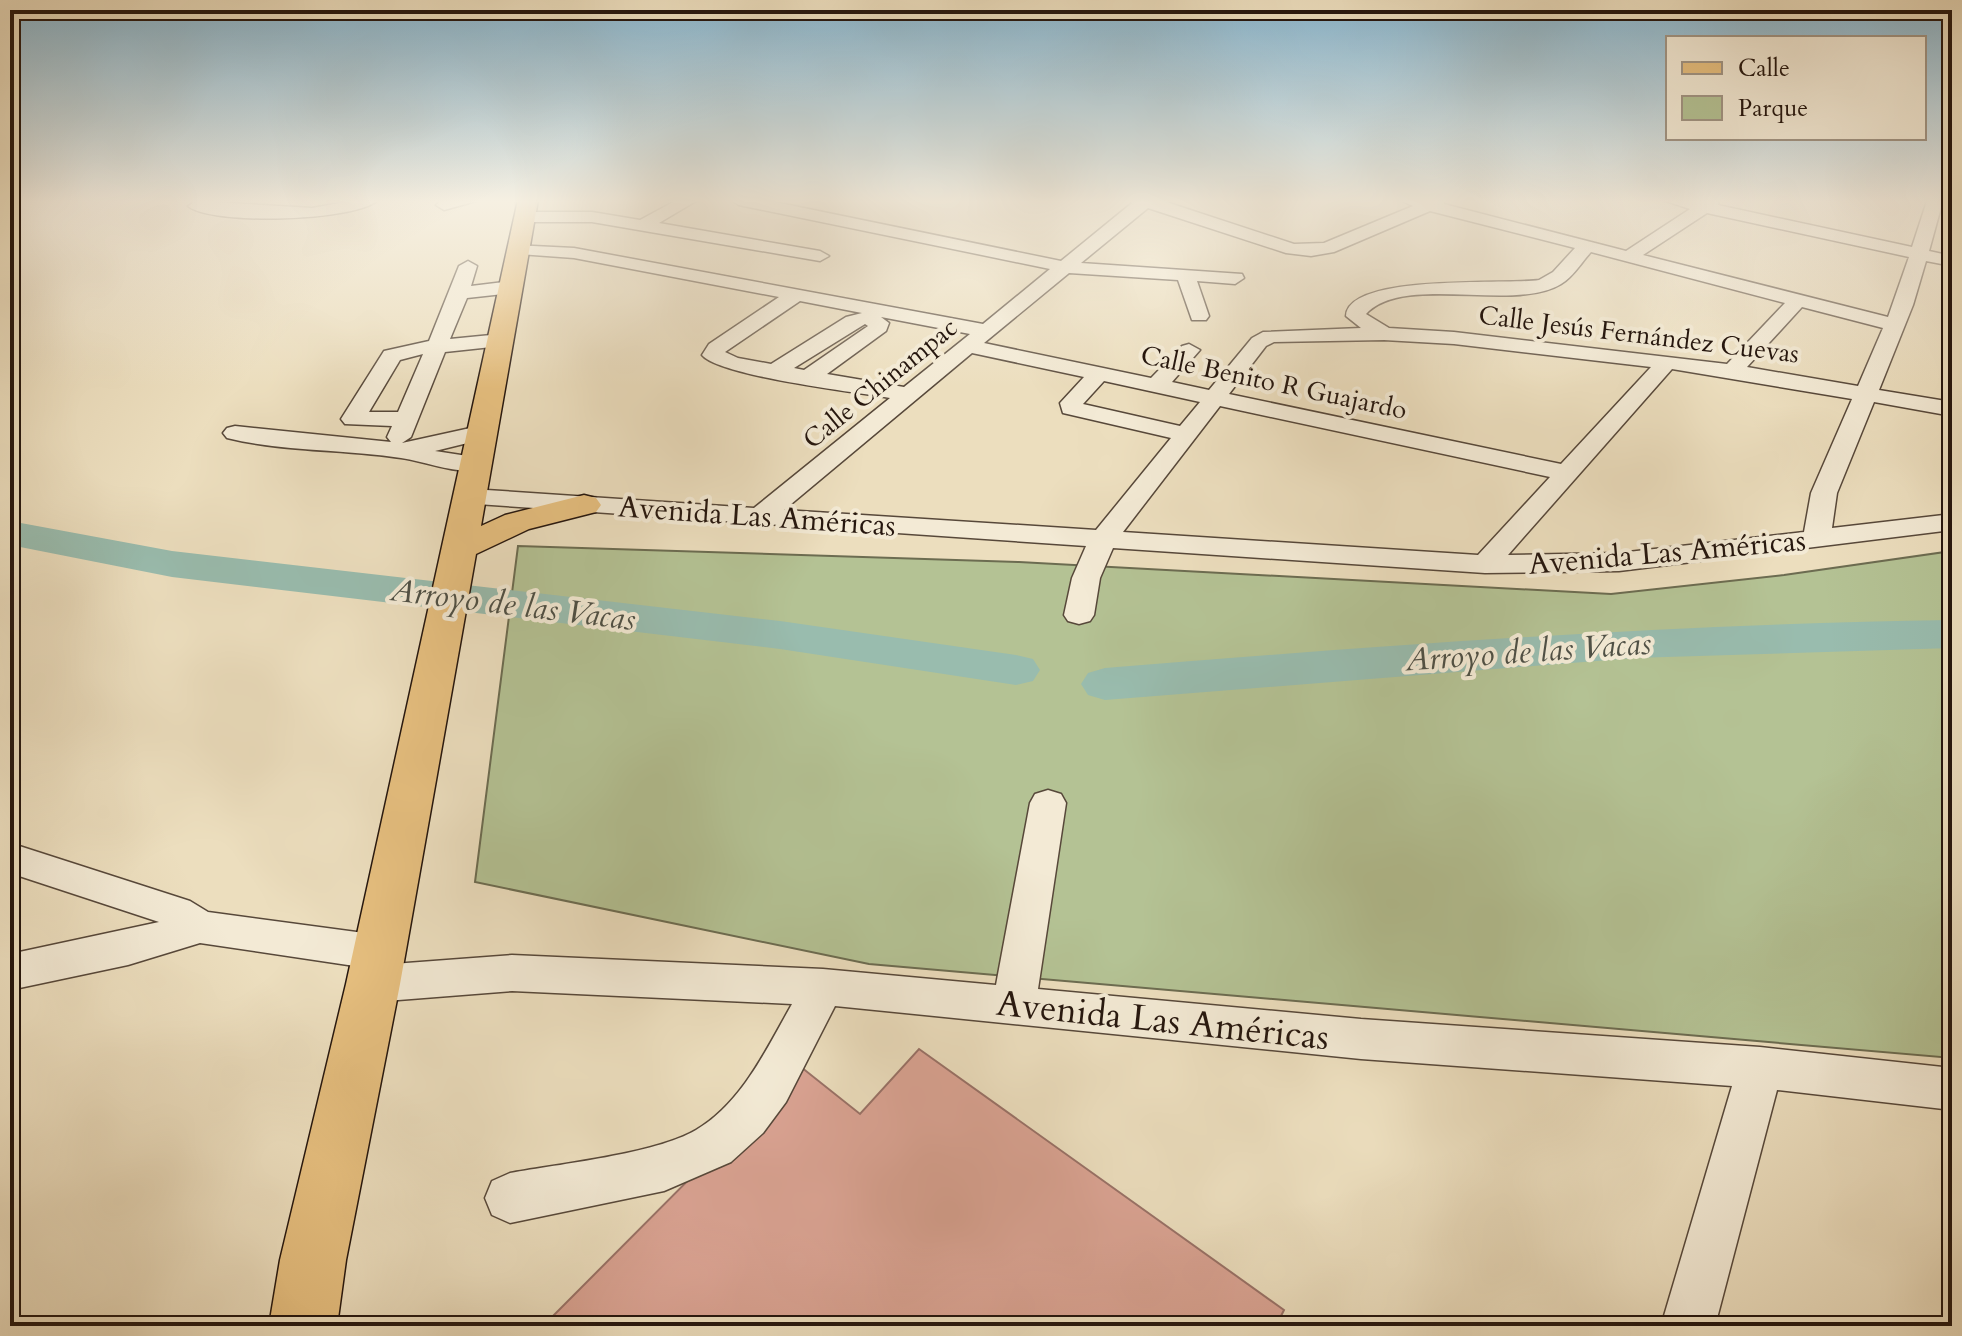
<svg xmlns="http://www.w3.org/2000/svg" width="1962" height="1336" font-family="Cardo,serif">
	<style>
		.green { fill: #b4c294; stroke: #6c6c51; stroke-width: 2 }
		.lines { fill: none; stroke-linecap: round; stroke-linejoin: round }
		.river { fill: #99bcae; fill-rule: evenodd }
		.building { fill: #daa393; stroke: #997267; stroke-width: 2 }
		.minor-casing { stroke: #57483a; stroke-width: 3 }
		.major-casing { stroke: #25160e; stroke-width: 3 }
		.minor { fill: #f3ead5; fill-rule: evenodd }
		.major { fill: #e6bf7f; fill-rule: evenodd }
		.labels { text-anchor: middle; stroke-width: 8; stroke-linejoin: round; paint-order: stroke }
		.far-street-label { font-size: 26px; fill: #25160e; stroke: #f3ead5 }
		.street-label { font-size: 30px; fill: #25160e; stroke: #f3ead5 }
		.water-label { font-size: 32px; font-style: italic; fill: #4e5046; stroke: #f3ead5 }
		.near-street-label { font-size: 36px; fill: #25160e; stroke: #f3ead5 }
	</style>
	<rect width="100%" height="100%" fill="#ecdebe"/>
	<filter id="stains"><feTurbulence type="fractalNoise" baseFrequency=".0025" numOctaves="4"/><feColorMatrix values="0 0 0 0 .2 0 0 0 0 .09 0 0 0 0 .02 0 0 0 .5 -.17"/></filter>
	<radialGradient id="worn" r=".72"><stop offset=".6" stop-color="#630" stop-opacity="0"/><stop offset="1" stop-color="#630" stop-opacity=".3"/></radialGradient>
	<!-- green -->
	<path class="green" d="M 518,546 L 1019,562 L 1611,594 L 1784,575 L 1952,551 L 1952,1058 L 869,964 L 475,882 Z"/>
	<g class="lines">
		<!-- river -->
		<g class="river">
			<path d="M 10,521 L 172,551 L 780,621 L 1016,655 L 1033,659 L 1040,670 L 1033,681 L 1016,685 L 780,649 L 172,577 L 10,545 Z"/>
			<path d="M 1952,620 L 1952,648 L 1634,658 L 1105,700 L 1088,695 L 1081,684 L 1088,673 L 1105,668 C 1387,645 1669,624 1952,620 Z"/>
		</g>
	</g>
	<!-- building -->
	<path class="building" d="M 919,1049 L 1284,1310 L 1276,1326 L 543,1326 L 801,1067 L 860,1114 Z"/>
	<g class="lines">
		<defs>
			<g id="minor">
				<path d="M 357,200 L 378,200 C 355,222 209,225 188,206 L 196,201 L 312,208 Z"/>
				<path d="M 443,200 L 480,200 L 444,210 L 436,205 Z"/>
				<path d="M 677,200 L 696,201 L 659,223 L 820,251 L 829,256 L 820,261 L 592,222 L 525,222 L 517,217 L 525,212 L 592,212 L 640,220 Z"/>
				<path d="M 731,200 L 765,200 L 1061,261 L 1132,203 L 1130,200 L 1160,200 L 1294,244 L 1324,243 L 1413,206 L 1400,200 L 1444,200 L 1444,204 L 1626,251 L 1690,209 L 1663,200 L 1719,200 L 1718,205 L 1912,247 L 1927,201 L 1943,200 L 1929,251 L 1952,256 L 1952,266 L 1926,261 L 1913,305 L 1879,390 L 1952,402 L 1952,416 L 1874,402 L 1837,493 L 1832,528 L 1952,514 L 1952,530 L 1619,571 L 1485,573 L 1113,548 L 1100,578 L 1094,615 L 1090,621 L 1079,624 L 1068,621 L 1064,615 L 1072,578 L 1086,546 L 462,503 L 458,497 L 462,491 L 471,489 L 754,508 L 890,398 C 856,392 719,376 702,355 L 709,344 L 779,297 L 574,258 L 519,254 L 510,249 L 513,245 L 574,248 L 983,324 L 1050,269 L 739,205 ZM 1148,208 L 1286,253 L 1311,256 L 1334,252 L 1430,211 L 1575,248 L 1553,272 L 1539,280 C 1508,285 1348,273 1346,316 L 1361,328 L 1263,332 L 1252,338 L 1209,390 L 1172,382 L 1200,350 L 1189,344 L 1182,346 L 1151,378 L 984,343 L 1069,273 L 1178,280 L 1192,320 L 1206,320 L 1209,316 L 1197,281 L 1235,284 L 1244,278 L 1242,274 L 1081,263 ZM 1707,213 L 1909,257 L 1888,317 L 1643,255 ZM 1591,252 L 1785,303 L 1727,364 L 1454,332 L 1389,328 L 1366,314 C 1404,273 1514,313 1561,284 C 1573,277 1581,263 1591,252 ZM 800,301 L 862,313 L 846,317 L 771,364 L 738,358 L 725,352 ZM 1802,307 L 1883,328 L 1858,386 L 1747,367 ZM 881,317 L 970,334 L 904,387 L 827,374 L 886,331 L 889,323 ZM 865,324 L 868,326 L 804,370 L 794,368 ZM 1384,340 L 1454,344 L 1651,367 L 1561,464 L 1229,394 L 1266,346 L 1274,342 ZM 972,353 L 1084,377 L 1060,403 L 1063,413 L 1171,438 L 1096,530 L 784,510 ZM 1672,369 L 1852,399 L 1811,493 L 1804,532 L 1619,553 L 1508,555 ZM 1104,381 L 1200,402 L 1180,426 L 1083,404 ZM 1220,406 L 1550,477 L 1478,555 L 1123,532 Z"/>
				<path d="M 468,261 L 477,266 L 471,286 L 512,281 L 521,287 L 512,293 L 467,298 L 450,339 L 501,334 L 511,340 L 501,346 L 445,352 L 411,437 L 402,443 L 484,425 L 492,427 L 496,432 L 492,437 L 435,451 L 487,459 L 491,464 L 487,469 C 458,476 429,462 401,458 C 344,449 283,452 227,438 L 223,433 L 227,428 L 235,426 L 391,442 L 387,437 L 392,426 L 345,424 L 341,419 L 384,351 L 429,341 L 459,266 ZM 423,354 L 398,412 L 369,412 L 400,360 Z"/>
				<path d="M 1048,790 L 1061,794 L 1066,803 L 1038,989 L 1361,1019 L 1760,1047 L 1952,1068 L 1952,1110 L 1777,1090 L 1715,1326 L 1661,1326 L 1732,1086 L 1361,1059 L 835,1006 L 786,1102 L 763,1133 L 731,1162 L 664,1191 L 510,1223 L 492,1215 L 485,1198 L 492,1181 L 510,1173 C 559,1164 655,1154 696,1130 C 742,1103 767,1048 792,1004 L 512,991 L 373,1002 L 358,997 L 352,984 L 358,971 L 368,968 L 200,943 L 128,965 L 10,990 L 10,954 L 159,922 L 10,873 L 10,843 L 190,901 L 208,912 L 379,935 L 394,940 L 400,952 L 393,964 L 512,955 L 823,969 L 996,985 L 1030,803 L 1035,794 Z"/>
			</g>
			<path id="major" d="M 518,200 L 538,200 L 481,526 L 505,515 L 584,495 L 596,498 L 601,505 L 596,512 L 529,529 L 476,554 L 400,984 L 346,1260 L 337,1326 L 269,1326 L 280,1260 L 346,984 Z"/>
		</defs>
		<!-- minor casing -->
		<use href="#minor" class="minor-casing"/>
		<!-- major casing -->
		<use href="#major" class="major-casing"/>
		<!-- minor -->
		<use href="#minor" class="minor"/>
		<!-- major -->
		<use href="#major" class="major"/>
	</g>
	<!-- sky -->
	<linearGradient id="sky" x2="0" y2="1"><stop stop-color="#88b7d1"/><stop offset="0.52" stop-color="#f6f0e2"/><stop offset="1" stop-color="#f6f0e2" stop-opacity="0"/></linearGradient>
	<rect width="1962" height="387" fill="url(#sky)"/>
	<g class="labels">
		<!-- far-street labels -->
		<g class="far-street-label">
			<text transform="translate(1639 334) rotate(7)" y="9">Calle Jesús Fernández Cuevas</text>
			<text transform="translate(1274 382) rotate(12)" y="9">Calle Benito R Guajardo</text>
			<text transform="translate(880 383) rotate(-39)" y="9">Calle Chinampac</text>
		</g>
		<!-- street labels -->
		<g class="street-label">
			<text transform="translate(757 516) rotate(4)" y="10">Avenida Las Américas</text>
			<text transform="translate(1667 552) rotate(-5)" y="10">Avenida Las Américas</text>
		</g>
		<!-- water labels -->
		<g class="water-label">
			<text transform="translate(513 604) rotate(7)" y="11">Arroyo de las Vacas</text>
			<text transform="translate(1528 651) rotate(-4)" y="11">Arroyo de las Vacas</text>
		</g>
		<!-- near-street labels -->
		<g class="near-street-label">
			<text transform="translate(1163 1019) rotate(6)" y="13">Avenida Las Américas</text>
		</g>
	</g>
	<!-- margin -->
	<rect width="1962" height="1336" fill="none" stroke="#ecdebe" stroke-width="40"/>
	<rect x="12" y="12" width="1938" height="1312" fill="none" stroke="#25160e" stroke-width="4"/>
	<rect x="20" y="20" width="1922" height="1296" fill="none" stroke="#25160e" stroke-width="2"/>
	<!-- legend -->
	<rect x="1666" y="36" width="260" height="104" fill="#f3ead5" stroke="#a19585" stroke-width="2"/>
	<rect x="1682" y="62" width="40" height="12" fill="#e6bf7f" stroke="#a19585" stroke-width="2"/>
	<text x="1738" y="76" font-size="24" fill="#25160e">Calle</text>
	<rect x="1682" y="96" width="40" height="24" fill="#b4c294" stroke="#a19585" stroke-width="2"/>
	<text x="1738" y="116" font-size="24" fill="#25160e">Parque</text>
	<rect width="100%" height="100%" filter="url(#stains)"/>
	<rect width="100%" height="100%" fill="url(#worn)"/>
</svg>
